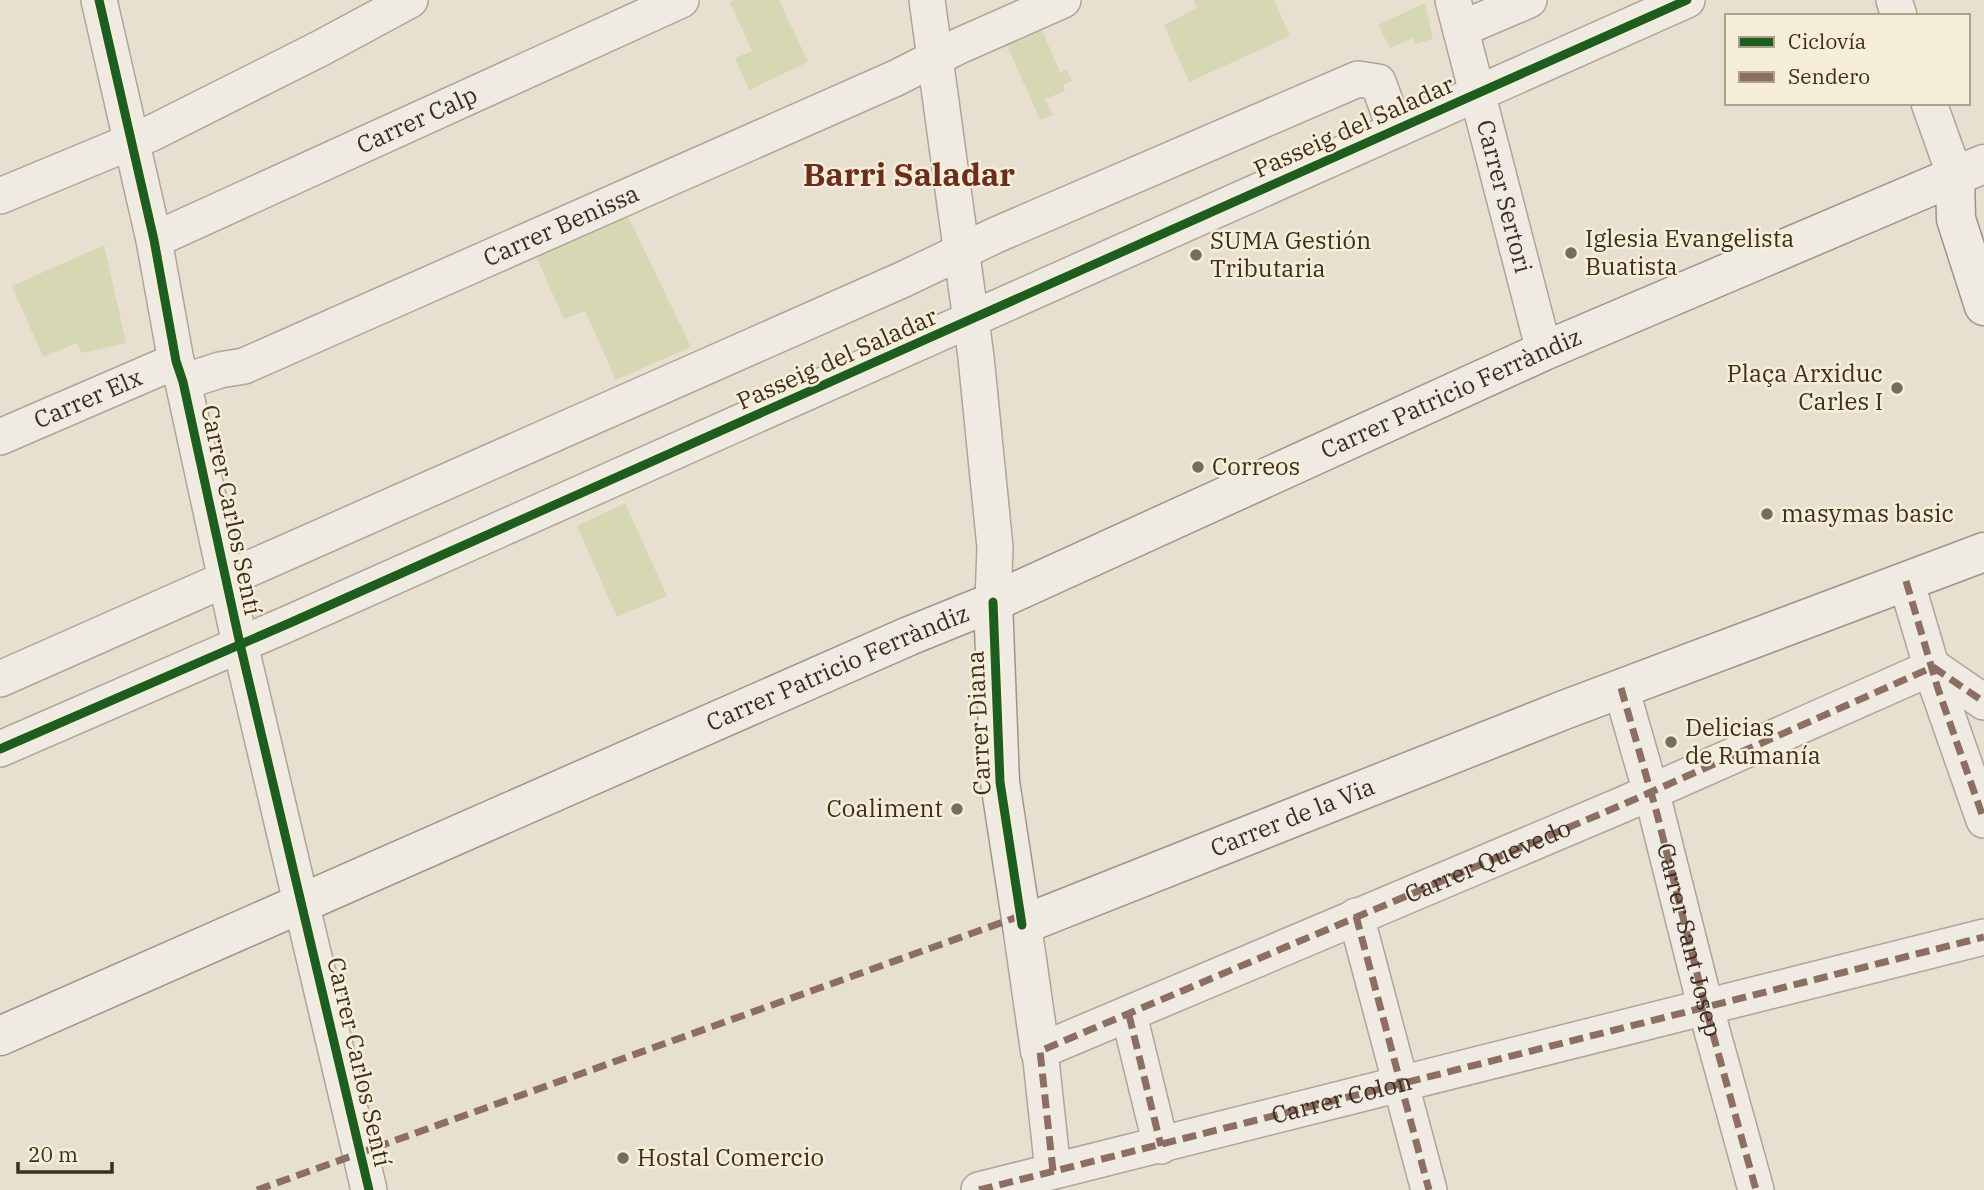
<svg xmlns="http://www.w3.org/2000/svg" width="1984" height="1190" font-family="'IBM Plex Serif',serif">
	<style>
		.green { fill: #d6d7b3 }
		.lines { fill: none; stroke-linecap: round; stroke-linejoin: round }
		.minor-casing { stroke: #ada599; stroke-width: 38 }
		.tertiary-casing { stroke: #ada599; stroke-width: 41 }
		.secondary-casing { stroke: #9c958a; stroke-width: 41 }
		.minor { stroke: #efebe3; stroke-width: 35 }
		.tertiary { stroke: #efebe3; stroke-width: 38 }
		.secondary { stroke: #efebe3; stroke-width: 38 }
		.quiet { stroke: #8d6e63; stroke-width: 7; stroke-dasharray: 14 7; stroke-linecap: butt }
		.cycleway-casing { stroke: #f7eed8; stroke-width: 13 }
		.cycleway { stroke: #1b5e20; stroke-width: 9 }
		.poi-dot { fill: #786c5e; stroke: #f7eed8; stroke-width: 2.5 }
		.labels { text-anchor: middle; stroke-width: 5; stroke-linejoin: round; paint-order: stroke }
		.street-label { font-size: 24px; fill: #3d2e20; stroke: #f7eed8 }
		.poi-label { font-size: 24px; fill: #3d2e20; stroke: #f7eed8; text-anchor: start }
		.district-label { font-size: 32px; font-weight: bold; fill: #6b2e1e; stroke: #f7eed8 }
	</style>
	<rect width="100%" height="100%" fill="#e7e0d1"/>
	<!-- green -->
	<g class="green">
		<path d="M 734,0 L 779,0 L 808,62 L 749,90 L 735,58 L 752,51 L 730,2 Z"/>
		<path d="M 1194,0 L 1274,0 L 1290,36 L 1189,82 L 1164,25 L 1197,8 Z"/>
		<path d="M 1425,3 L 1433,39 L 1415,44 L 1413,38 L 1390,48 L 1378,25 Z"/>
		<path d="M 1041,28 L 1060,72 L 1067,70 L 1072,81 L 1063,85 L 1065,91 L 1045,99 L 1053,115 L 1040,120 L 1006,43 Z"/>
		<path d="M 626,212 L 691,347 L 616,380 L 585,311 L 564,319 L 534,252 Z"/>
		<path d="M 104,245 L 126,343 L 82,353 L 77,343 L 43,357 L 12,286 Z"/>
		<path d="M 625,503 L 667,596 L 617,617 L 577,526 Z"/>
	</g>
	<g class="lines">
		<defs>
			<g id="minor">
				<path d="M 99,0 L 154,240 L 176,361 L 183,382 L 240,644 L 369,1190"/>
				<path d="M 927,0 L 976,357 L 995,547 L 993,602"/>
				<path id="s1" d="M 1453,0 L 1544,351"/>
				<path d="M 1894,0 L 1899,16"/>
				<path d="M 1461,29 L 1529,0"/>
				<path d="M 1929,103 L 1955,176"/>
				<path d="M 0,196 L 152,133 L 321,48 L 410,0"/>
				<path id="s2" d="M 154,240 L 681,0"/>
				<path id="s3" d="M 183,382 L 220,370 L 244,366 L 896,78 L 959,46 L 1063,0"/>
				<path id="s4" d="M 0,437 L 176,361"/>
				<path d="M 1906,581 L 1938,689 L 1984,820"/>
				<path d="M 1933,667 L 1984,702"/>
				<path d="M 0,679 L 904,279 L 996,235 L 1358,79 L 1378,82 L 1395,129"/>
				<path d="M 1621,688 L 1656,810 L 1706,1009 L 1756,1190"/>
				<path d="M 0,749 L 292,622 L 1687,0"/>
				<path d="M 1356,916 L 1429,1190"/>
				<path d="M 1129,1015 L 1161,1146"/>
				<path id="s5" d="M 1053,1171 L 1040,1051 L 1624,804 L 1933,667"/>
				<path id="s6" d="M 979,1190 L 1984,937"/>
			</g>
			<g id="tertiary">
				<path d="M 1955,176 L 1984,164"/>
				<path d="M 1022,925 L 1040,1051"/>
			</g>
			<g id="secondary">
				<path id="s7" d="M 993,602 L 1000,782 L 1022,925 L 1564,710 L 1984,552"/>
				<path id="s8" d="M 0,1036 L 909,636 L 993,602 L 1544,351 L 1955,176 L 1956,219 L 1984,306"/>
			</g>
		</defs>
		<!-- minor casing -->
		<use href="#minor" class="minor-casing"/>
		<!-- tertiary casing -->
		<use href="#tertiary" class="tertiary-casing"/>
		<!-- secondary casing -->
		<use href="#secondary" class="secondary-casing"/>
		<!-- minor -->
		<use href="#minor" class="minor"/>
		<!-- tertiary -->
		<use href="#tertiary" class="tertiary"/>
		<!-- secondary -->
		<use href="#secondary" class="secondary"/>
		<!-- quiet -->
		<g class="quiet">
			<path d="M 1906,581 L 1938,689 L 1984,820"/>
			<path d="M 1933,667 L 1984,702"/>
			<path id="s9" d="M 1621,688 L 1656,810 L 1706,1009 L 1756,1190"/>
			<path d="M 1356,916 L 1429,1190"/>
			<path d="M 1129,1015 L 1161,1146"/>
			<path d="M 1053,1171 L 1040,1051 L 1624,804 L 1933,667"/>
			<path d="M 257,1190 L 1020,916"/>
			<path d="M 979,1190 L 1984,937"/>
		</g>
		<defs>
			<g id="cycleway">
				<path d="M 99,0 L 154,240 L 176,361 L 183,382 L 240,644 L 369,1190"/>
				<path d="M 993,602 L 1000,782 L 1022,925"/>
				<path d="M 0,749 L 292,622 L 1687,0"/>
			</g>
		</defs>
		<!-- cycleway casing -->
		<use href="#cycleway" class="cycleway-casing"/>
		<!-- cycleway -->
		<use href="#cycleway" class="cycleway"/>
	</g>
	<!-- markers -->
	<g class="poi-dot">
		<circle cx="1571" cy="253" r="7"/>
		<circle cx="1196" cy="255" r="7"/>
		<circle cx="1897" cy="388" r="7"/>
		<circle cx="1198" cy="467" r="7"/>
		<circle cx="1767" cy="514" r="7"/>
		<circle cx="1671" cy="742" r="7"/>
		<circle cx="957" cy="809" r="7"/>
		<circle cx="623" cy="1158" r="7"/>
	</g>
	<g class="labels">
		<!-- street labels -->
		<g class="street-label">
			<text dy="8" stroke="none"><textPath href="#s2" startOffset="289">Carrer Calp</textPath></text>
			<text transform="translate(1354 127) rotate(-24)" y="8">Passeig del Saladar</text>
			<text dy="8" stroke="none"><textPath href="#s1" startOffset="203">Carrer Sertori</textPath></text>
			<text dy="8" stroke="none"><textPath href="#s3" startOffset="410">Carrer Benissa</textPath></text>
			<text transform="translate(837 359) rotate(-24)" y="8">Passeig del Saladar</text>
			<text dy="8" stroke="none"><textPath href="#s8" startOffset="1587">Carrer Patricio Ferràndiz</textPath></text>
			<text dy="8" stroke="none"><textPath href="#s4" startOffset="96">Carrer Elx</textPath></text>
			<text transform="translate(231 510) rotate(78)" y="8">Carrer Carlos Sentí</text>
			<text dy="8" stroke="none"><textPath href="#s8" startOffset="915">Carrer Patricio Ferràndiz</textPath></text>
			<text transform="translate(979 723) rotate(-93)" y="8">Carrer Diana</text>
			<text dy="8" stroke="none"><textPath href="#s7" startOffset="616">Carrer de la Via</textPath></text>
			<text dy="8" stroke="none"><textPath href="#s5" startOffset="607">Carrer Quevedo</textPath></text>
			<text dy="8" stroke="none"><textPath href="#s9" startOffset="261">Carrer Sant Josep</textPath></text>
			<text transform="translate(359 1062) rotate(77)" y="8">Carrer Carlos Sentí</text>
			<text dy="8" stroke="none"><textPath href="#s6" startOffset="374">Carrer Colon</textPath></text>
		</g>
		<!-- poi labels -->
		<g class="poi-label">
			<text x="1585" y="247">Iglesia Evangelista<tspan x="1585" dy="28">Buatista</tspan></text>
			<text x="1210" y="249">SUMA Gestión<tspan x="1210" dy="28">Tributaria</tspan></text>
			<text x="1883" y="382" text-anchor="end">Plaça Arxiduc<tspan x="1883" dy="28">Carles I</tspan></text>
			<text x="1212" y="475">Correos</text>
			<text x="1781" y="522">masymas basic</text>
			<text x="1685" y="736">Delicias<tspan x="1685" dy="28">de Rumanía</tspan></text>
			<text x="943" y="817" text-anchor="end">Coaliment</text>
			<text x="637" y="1166">Hostal Comercio</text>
		</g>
		<!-- district labels -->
		<g class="district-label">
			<text x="909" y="186">Barri Saladar</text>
		</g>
	</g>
	<!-- legend -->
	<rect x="1725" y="14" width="245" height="91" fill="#f7eed8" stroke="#ada18e" stroke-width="2"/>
	<rect x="1739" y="37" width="35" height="10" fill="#1b5e20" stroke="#ada18e" stroke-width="2"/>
	<text x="1788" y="49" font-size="21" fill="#3d2e20">Ciclovía</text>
	<rect x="1739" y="72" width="35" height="10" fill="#8d6e63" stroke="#ada18e" stroke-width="2"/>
	<text x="1788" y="84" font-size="21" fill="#3d2e20">Sendero</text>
	<!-- scale -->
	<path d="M18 1162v10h94v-10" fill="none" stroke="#3d2e20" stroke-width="3.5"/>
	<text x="28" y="1162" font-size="21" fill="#3d2e20" stroke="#f7eed8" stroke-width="5" paint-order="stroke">20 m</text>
</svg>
